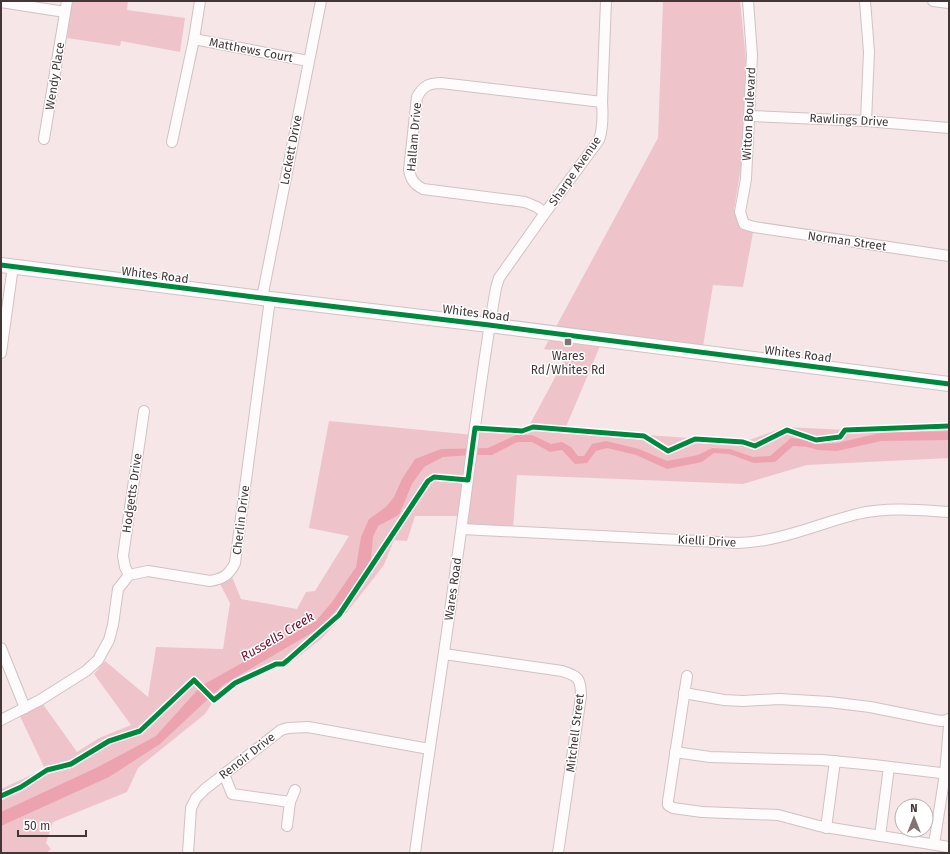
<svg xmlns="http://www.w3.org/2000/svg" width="950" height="854" font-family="'Fira Sans',sans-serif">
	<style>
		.green { fill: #eec4ca }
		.water { fill: #eda3af }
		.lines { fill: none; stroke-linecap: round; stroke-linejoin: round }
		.street-casing { stroke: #d0c2c4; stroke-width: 12 }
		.secondary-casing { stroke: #d0c2c4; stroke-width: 16 }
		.street { stroke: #fefbfc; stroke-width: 10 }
		.secondary { stroke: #fefbfc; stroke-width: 14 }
		.cycleway-casing { stroke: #fff; stroke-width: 8 }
		.cycleway { stroke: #00873e; stroke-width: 5 }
		.poi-dot { fill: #817475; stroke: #fff; stroke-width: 1.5 }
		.labels { text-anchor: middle; stroke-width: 3; stroke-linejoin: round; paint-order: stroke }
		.street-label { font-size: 12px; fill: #423637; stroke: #fff }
		.poi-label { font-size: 12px; fill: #423637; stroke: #fff }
		.water-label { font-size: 13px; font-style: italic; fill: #6a122b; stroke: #fff }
	</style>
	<rect width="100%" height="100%" fill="#f6e6e8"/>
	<!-- green -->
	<g class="green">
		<path d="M 72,1 L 128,1 L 127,10 L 185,18 L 180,52 L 121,41 L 120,46 L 67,38 Z"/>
		<path d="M 663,1 L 740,1 L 746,60 L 742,161 L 734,210 L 740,212 L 754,227 L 743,287 L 713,285 L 702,352 L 603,339 L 565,429 L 743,442 L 786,427 L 845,430 L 949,426 L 949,458 L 807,465 L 743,484 L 517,475 L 513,529 L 462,526 L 463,516 L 415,516 L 407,541 L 394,540 L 384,565 L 347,612 L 321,639 L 287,666 L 283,664 L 276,664 L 235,683 L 214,700 L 205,714 L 138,768 L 127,792 L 53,822 L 46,843 L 51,849 L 46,853 L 37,853 L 36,852 L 33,853 L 1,853 L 1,789 L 40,771 L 44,767 L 18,712 L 40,700 L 77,752 L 99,738 L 131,725 L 94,674 L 105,661 L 148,697 L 156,647 L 223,649 L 230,603 L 218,580 L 230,572 L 241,599 L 297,609 L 306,592 L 315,591 L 349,536 L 309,528 L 329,421 L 474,435 L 475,428 L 522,431 L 529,426 L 568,353 L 544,349 L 658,138 Z"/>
	</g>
	<!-- water -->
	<path class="water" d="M 949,431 L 949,440 L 881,441 L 837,451 L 818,450 L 807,447 L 793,446 L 775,462 L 754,463 L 729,454 L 714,453 L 702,462 L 667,469 L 636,455 L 607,448 L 596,451 L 587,463 L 575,464 L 562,450 L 550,452 L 532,442 L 517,442 L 492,455 L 471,455 L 443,457 L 424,467 L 412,484 L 399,515 L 378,526 L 373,537 L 371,560 L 367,568 L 342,604 L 320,628 L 223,685 L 160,744 L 109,777 L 1,826 L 1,812 L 98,767 L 156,736 L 201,686 L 316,621 L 332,602 L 356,567 L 361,537 L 369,519 L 386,507 L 394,497 L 402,479 L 415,459 L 441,449 L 488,448 L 516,435 L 532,435 L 551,444 L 562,442 L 571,447 L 578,456 L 584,456 L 592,444 L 606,441 L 639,449 L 667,461 L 698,455 L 712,448 L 730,449 L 753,457 L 770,456 L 791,438 L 809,440 L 820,444 L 837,443 L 880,433 Z"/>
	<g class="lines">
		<defs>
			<g id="street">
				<path d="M 200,1 L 194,39 L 308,61"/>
				<path d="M 748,1 L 752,55 L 746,179 L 740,212 L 744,224 L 754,227 L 949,256"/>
				<path d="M 865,1 L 869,52 L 866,121"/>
				<path d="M 933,1 L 949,3"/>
				<path d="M 1,2 L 65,12"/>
				<path d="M 750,116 L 866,121 L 949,128"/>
				<path d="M 44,139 L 67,1"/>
				<path d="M 172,142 L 194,39"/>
				<path d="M 545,213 L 537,207 L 525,202 L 423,189 C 414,184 411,180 409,170 L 417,97 C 423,86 429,83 441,83 L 602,102"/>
				<path d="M 262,298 L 321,1"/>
				<path d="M 1,353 L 13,266"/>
				<path d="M 462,529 L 738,543 C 779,542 817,524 857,514 C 888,507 918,510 949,512"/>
				<path d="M 129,575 L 125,567 L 123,556 L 144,411"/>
				<path d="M 1,648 L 25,708"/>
				<path d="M 444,654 L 562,671 C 578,676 581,678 581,696 L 558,853"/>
				<path d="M 687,676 L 668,801 L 668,805 L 673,808 L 702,812 L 778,815 L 819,826 L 949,847"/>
				<path d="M 684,693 L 724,700 L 743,701 L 779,699 L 829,702 L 870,707 L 935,720 L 942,721 L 949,719"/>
				<path d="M 1,720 L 40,700 L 86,671 L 98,660 L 109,640 L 113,625 L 118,589 L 129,575 L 148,571 L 210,581 C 223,579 229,575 235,563 L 270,299"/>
				<path d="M 675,752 L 710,757 L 822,760 L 874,765 L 949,774"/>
				<path d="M 224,774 L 232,794 L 290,802"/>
				<path d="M 287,826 L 290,802 L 295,790"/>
				<path d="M 826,828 L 835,761"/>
				<path d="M 880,836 L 889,767"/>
				<path d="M 934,844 L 945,774 L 949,726"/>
				<path d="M 188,853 L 191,808 L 196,798 L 205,789 L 281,730 L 288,728 L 308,727 L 429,749"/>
				<path d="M 415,853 C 428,755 444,658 457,560 C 470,469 480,378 496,288 L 499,278 L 545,213 L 599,140 C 603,128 603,115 602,102 L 606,1"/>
			</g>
			<path id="secondary" d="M 1,265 L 262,298 L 489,325 L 949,384"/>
		</defs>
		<!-- street casing -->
		<use href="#street" class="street-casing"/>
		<!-- secondary casing -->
		<use href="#secondary" class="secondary-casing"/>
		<!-- street -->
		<use href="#street" class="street"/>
		<!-- secondary -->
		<use href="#secondary" class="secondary"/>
		<defs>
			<g id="cycleway">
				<path d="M 1,265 L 262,298 L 489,325 L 949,384"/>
				<path d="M 1,796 L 21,787 L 47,770 L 71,764 L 109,741 L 140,731 L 194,680 L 214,700 L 235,683 L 276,664 L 283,664 L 288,660 L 339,615 L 428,481 L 434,477 L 468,480 L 475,428 L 522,431 L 533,427 L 644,436 L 668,451 L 695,439 L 743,442 L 755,446 L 787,430 L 816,440 L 840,437 L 845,430 L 949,426"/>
			</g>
		</defs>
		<!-- cycleway casing -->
		<use href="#cycleway" class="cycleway-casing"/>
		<!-- cycleway -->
		<use href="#cycleway" class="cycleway"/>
	</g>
	<!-- markers -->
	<rect class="poi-dot" x="564" y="338" width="8" height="8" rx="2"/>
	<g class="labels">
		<!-- street labels -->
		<g class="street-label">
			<text transform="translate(251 50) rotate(11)" y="4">Matthews Court</text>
			<text transform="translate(55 76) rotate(-81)" y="4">Wendy Place</text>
			<text transform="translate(749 114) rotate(-87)" y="4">Witton Boulevard</text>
			<text transform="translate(849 120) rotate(3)" y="4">Rawlings Drive</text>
			<text transform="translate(414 137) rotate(-85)" y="4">Hallam Drive</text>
			<text transform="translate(291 150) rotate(-79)" y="4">Lockett Drive</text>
			<text transform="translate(575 171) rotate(-55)" y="4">Sharpe Avenue</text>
			<text transform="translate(847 241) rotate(8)" y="4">Norman Street</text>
			<text transform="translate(155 275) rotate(7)" y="4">Whites Road</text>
			<text transform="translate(476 313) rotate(7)" y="4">Whites Road</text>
			<text transform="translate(798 354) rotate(7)" y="4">Whites Road</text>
			<text transform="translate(132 493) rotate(-82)" y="4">Hodgetts Drive</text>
			<text transform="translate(241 520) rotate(-83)" y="4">Cherlin Drive</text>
			<text transform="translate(707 541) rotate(3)" y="4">Kielli Drive</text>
			<text transform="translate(453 589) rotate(-82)" y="4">Wares Road</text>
			<text transform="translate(575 733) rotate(-83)" y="4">Mitchell Street</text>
			<text transform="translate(247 756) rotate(-38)" y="4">Renoir Drive</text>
		</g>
		<!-- poi labels -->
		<g class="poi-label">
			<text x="568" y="360">Wares<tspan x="568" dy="14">Rd/Whites Rd</tspan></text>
		</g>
		<!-- water labels -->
		<g class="water-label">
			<text transform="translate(277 636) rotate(-31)" y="5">Russells Creek</text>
		</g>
	</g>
	<!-- border -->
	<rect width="950" height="854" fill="none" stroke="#423637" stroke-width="4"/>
	<!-- north arrow -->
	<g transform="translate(914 818)"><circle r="19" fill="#ffffff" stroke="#b3afaf"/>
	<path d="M0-3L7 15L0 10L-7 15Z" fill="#817475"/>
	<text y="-6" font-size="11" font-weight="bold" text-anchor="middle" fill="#423637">N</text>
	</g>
	<!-- scale -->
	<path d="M18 830v6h68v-6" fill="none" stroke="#423637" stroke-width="2"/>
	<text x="24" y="830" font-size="12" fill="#423637" stroke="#ffffff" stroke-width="3" paint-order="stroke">50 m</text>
</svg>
